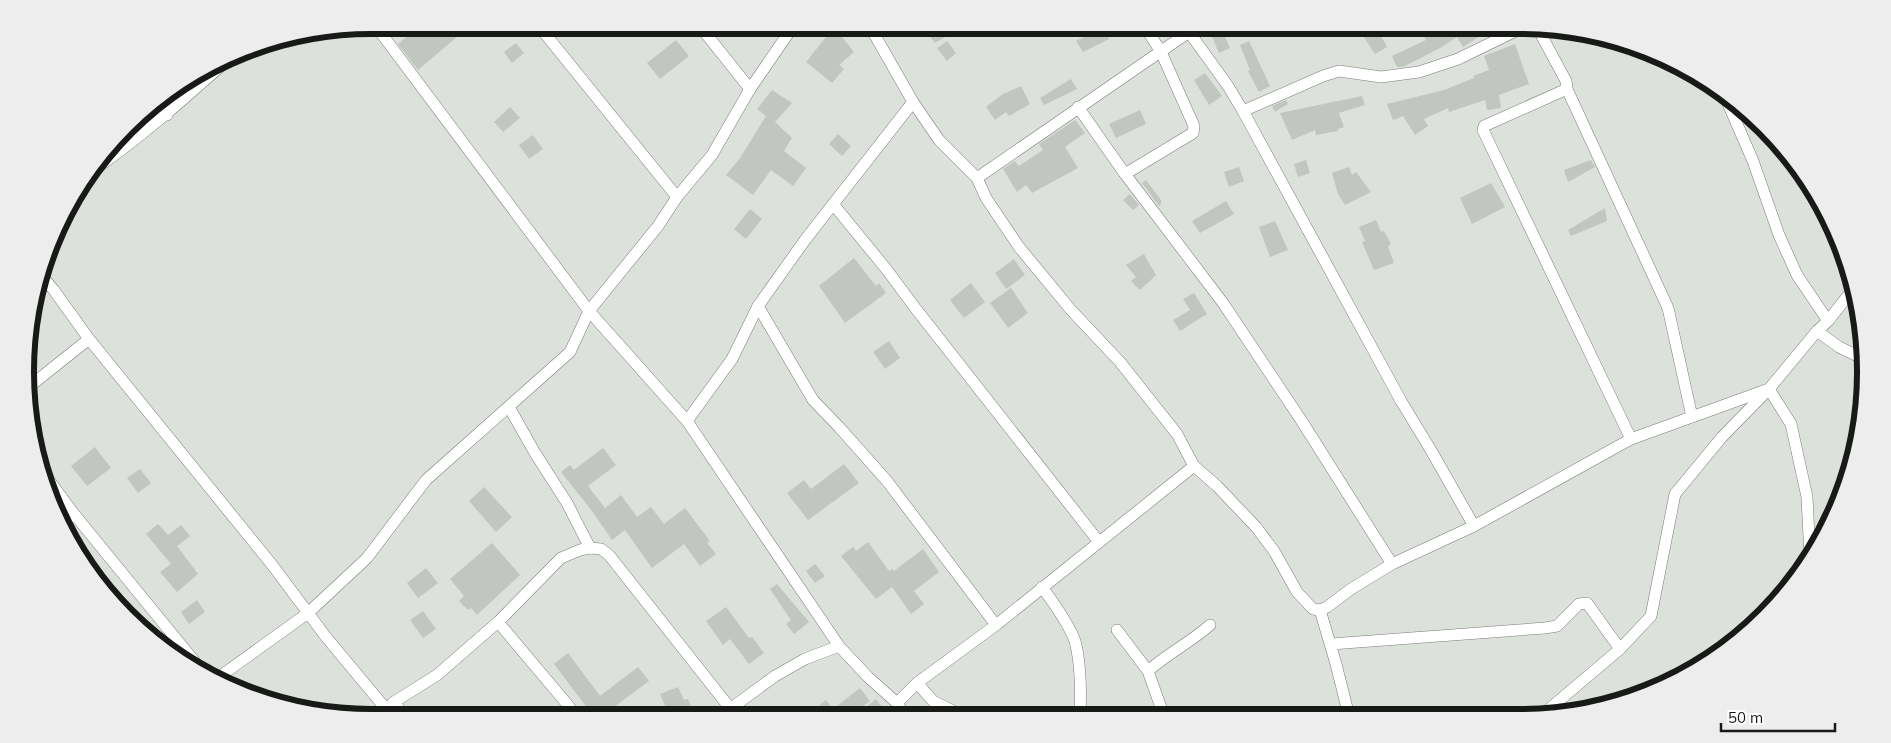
<svg xmlns="http://www.w3.org/2000/svg" width="1891" height="743" font-family="Mulish,sans-serif">
	<style>
		.building { fill: #c2c6c0 }
		.lines { fill: none; stroke-linecap: round; stroke-linejoin: round }
		.street-casing { stroke: #797d77; stroke-width: 12 }
		.street { stroke: #fff; stroke-width: 11 }
		.rim { fill: none; stroke: #181a18; stroke-width: 6 }
	</style>
	<rect width="100%" height="100%" fill="#dde1db"/>
	<!-- building -->
	<g class="building">
		<path d="M 421,25 L 449,25 L 458,36 L 418,70 L 398,44 Z"/>
		<path d="M 921,25 L 965,25 L 935,43 Z"/>
		<path d="M 1207,25 L 1220,25 L 1230,48 L 1219,53 Z"/>
		<path d="M 1366,25 L 1375,25 L 1387,47 L 1375,54 L 1359,30 Z"/>
		<path d="M 1429,25 L 1481,25 L 1485,33 L 1463,47 L 1457,37 L 1442,47 L 1403,67 L 1397,67 L 1392,56 L 1426,40 L 1420,31 Z"/>
		<path d="M 834,27 L 854,52 L 839,65 L 844,69 L 832,83 L 806,62 Z"/>
		<path d="M 1104,27 L 1109,39 L 1083,52 L 1076,41 Z"/>
		<path d="M 676,40 L 689,56 L 660,79 L 647,63 Z"/>
		<path d="M 947,41 L 956,53 L 947,61 L 937,48 Z"/>
		<path d="M 1249,41 L 1270,86 L 1259,92 L 1248,71 L 1250,70 L 1240,45 Z"/>
		<path d="M 516,43 L 524,53 L 512,63 L 504,52 Z"/>
		<path d="M 1515,44 L 1529,84 L 1499,95 L 1501,108 L 1487,110 L 1485,100 L 1449,112 L 1448,108 L 1424,119 L 1428,126 L 1415,135 L 1403,116 L 1393,120 L 1387,104 L 1444,90 L 1474,78 L 1473,76 L 1489,70 L 1484,56 Z"/>
		<path d="M 1205,73 L 1222,96 L 1209,105 L 1194,80 Z"/>
		<path d="M 1071,79 L 1077,89 L 1044,105 L 1040,98 Z"/>
		<path d="M 1021,86 L 1030,104 L 1009,116 L 1006,112 L 995,120 L 986,107 L 1003,94 Z"/>
		<path d="M 772,90 L 792,103 L 775,122 L 792,138 L 784,151 L 806,168 L 793,186 L 771,170 L 753,195 L 726,175 L 740,158 L 766,116 L 757,109 Z"/>
		<path d="M 1362,96 L 1365,105 L 1339,113 L 1344,127 L 1338,129 L 1338,131 L 1316,135 L 1315,130 L 1292,140 L 1280,113 Z"/>
		<path d="M 1286,100 L 1288,104 L 1275,112 L 1272,106 Z"/>
		<path d="M 510,107 L 520,118 L 503,132 L 494,122 Z"/>
		<path d="M 1140,110 L 1146,124 L 1116,138 L 1109,124 Z"/>
		<path d="M 1075,120 L 1085,133 L 1065,147 L 1078,168 L 1032,193 L 1026,185 L 1017,192 L 1003,169 L 1015,161 L 1019,166 L 1043,150 L 1039,144 Z"/>
		<path d="M 838,134 L 851,146 L 842,156 L 829,144 Z"/>
		<path d="M 533,135 L 543,149 L 529,159 L 519,145 Z"/>
		<path d="M 1306,160 L 1310,173 L 1298,177 L 1294,164 Z"/>
		<path d="M 1591,160 L 1595,167 L 1568,182 L 1564,170 Z"/>
		<path d="M 1239,167 L 1244,181 L 1229,187 L 1224,172 Z"/>
		<path d="M 1349,167 L 1352,175 L 1356,172 L 1371,192 L 1345,205 L 1338,194 L 1332,173 Z"/>
		<path d="M 1146,180 L 1161,200 L 1161,204 L 1159,206 L 1142,183 Z"/>
		<path d="M 1491,183 L 1505,207 L 1472,224 L 1460,198 Z"/>
		<path d="M 1130,194 L 1139,205 L 1133,210 L 1123,200 Z"/>
		<path d="M 1226,201 L 1234,214 L 1200,233 L 1192,221 Z"/>
		<path d="M 1605,208 L 1607,221 L 1571,236 L 1568,230 Z"/>
		<path d="M 750,209 L 762,219 L 746,239 L 734,229 Z"/>
		<path d="M 1376,220 L 1381,232 L 1384,231 L 1391,244 L 1388,246 L 1394,263 L 1374,270 L 1362,242 L 1365,241 L 1359,227 Z"/>
		<path d="M 1275,221 L 1288,250 L 1270,257 L 1259,227 Z"/>
		<path d="M 1144,254 L 1156,275 L 1140,290 L 1131,281 L 1136,277 L 1126,265 Z"/>
		<path d="M 854,258 L 876,286 L 879,283 L 886,293 L 845,323 L 819,286 Z"/>
		<path d="M 1014,259 L 1025,275 L 1006,289 L 995,273 Z"/>
		<path d="M 971,283 L 985,302 L 964,318 L 950,300 Z"/>
		<path d="M 1011,288 L 1028,313 L 1008,328 L 990,303 Z"/>
		<path d="M 1194,293 L 1207,314 L 1180,331 L 1173,320 L 1190,310 L 1183,299 Z"/>
		<path d="M 889,341 L 900,358 L 885,369 L 873,352 Z"/>
		<path d="M 95,447 L 111,468 L 87,486 L 71,466 Z"/>
		<path d="M 603,448 L 616,465 L 588,486 L 605,508 L 621,495 L 637,517 L 651,507 L 664,524 L 685,508 L 710,541 L 707,543 L 716,554 L 700,566 L 684,544 L 652,568 L 625,530 L 612,540 L 592,511 L 561,472 L 570,465 L 574,470 Z"/>
		<path d="M 844,464 L 859,483 L 808,520 L 787,493 L 804,480 L 811,489 Z"/>
		<path d="M 140,469 L 151,483 L 138,493 L 127,478 Z"/>
		<path d="M 484,487 L 512,517 L 496,532 L 469,501 Z"/>
		<path d="M 158,524 L 168,535 L 181,525 L 190,536 L 177,546 L 198,574 L 177,592 L 160,572 L 171,564 L 146,534 Z"/>
		<path d="M 868,542 L 889,571 L 892,569 L 894,571 L 923,549 L 939,572 L 914,591 L 924,604 L 911,614 L 892,587 L 876,599 L 841,556 L 853,547 L 856,551 Z"/>
		<path d="M 492,543 L 520,575 L 477,615 L 471,608 L 468,610 L 459,601 L 464,596 L 450,579 Z"/>
		<path d="M 815,564 L 825,576 L 815,583 L 806,571 Z"/>
		<path d="M 426,568 L 438,583 L 418,598 L 407,583 Z"/>
		<path d="M 777,584 L 809,622 L 794,634 L 786,624 L 791,620 L 770,589 Z"/>
		<path d="M 197,600 L 205,612 L 189,624 L 181,612 Z"/>
		<path d="M 726,607 L 749,638 L 752,637 L 764,653 L 749,664 L 730,639 L 723,645 L 706,621 Z"/>
		<path d="M 423,611 L 436,629 L 423,638 L 410,620 Z"/>
		<path d="M 568,653 L 600,696 L 638,667 L 649,681 L 601,717 L 594,717 L 554,664 Z"/>
		<path d="M 678,687 L 684,700 L 688,699 L 695,717 L 644,717 L 666,708 L 660,694 Z"/>
		<path d="M 860,688 L 870,701 L 848,717 L 819,717 L 814,710 L 826,700 L 833,709 Z"/>
		<path d="M 876,699 L 885,711 L 877,717 L 871,717 L 865,708 Z"/>
	</g>
	<g class="lines">
		<defs>
			<g id="street">
				<path d="M 375,25 L 589,311 L 687,421 L 839,646"/>
				<path d="M 538,25 L 677,197"/>
				<path d="M 699,25 L 750,89"/>
				<path d="M 869,25 L 913,102 L 939,140 L 977,178 L 986,198 L 1019,247 L 1071,310 L 1120,362 L 1177,434 L 1194,466 L 1217,486 L 1256,527 L 1274,551 L 1297,592 L 1313,609 L 1320,610 L 1327,607 L 1351,589 L 1392,564 L 1474,526 L 1631,439 L 1769,389 L 1791,424 L 1807,497 L 1810,557"/>
				<path d="M 1537,27 L 1566,81 L 1567,89 L 1484,126 L 1483,130 L 1631,439"/>
				<path d="M 1189,32 L 1228,86 L 1243,111 L 1401,401 L 1432,452 L 1474,526"/>
				<path d="M 1567,89 L 1668,308 L 1692,417"/>
				<path d="M 1723,92 L 1753,161 L 1779,235 L 1797,275 L 1828,321"/>
				<path d="M 157,101 L 167,115"/>
				<path d="M 1078,107 L 1125,174 L 1223,303 L 1301,420 L 1392,564"/>
				<path d="M 1243,111 L 1323,76 L 1339,71 L 1381,77 L 1419,72 L 1458,59 L 1526,26"/>
				<path d="M 95,169 C 144,135 187,96 232,56"/>
				<path d="M 1125,174 L 1193,133 L 1194,126 L 1161,52 L 1144,25"/>
				<path d="M 977,178 L 1189,32 L 1189,26"/>
				<path d="M 833,204 L 887,270 L 916,309 L 1099,542"/>
				<path d="M 40,274 L 53,289 L 89,339 L 273,566 L 326,637 L 386,709"/>
				<path d="M 758,306 L 813,400 L 839,427 L 887,481 L 996,625"/>
				<path d="M 1817,331 L 1839,347 L 1864,359"/>
				<path d="M 30,386 L 89,339"/>
				<path d="M 509,407 L 535,453 L 567,503 L 590,548"/>
				<path d="M 687,421 L 732,359 L 758,306 L 805,240 L 913,102"/>
				<path d="M 40,468 L 74,514 L 204,673"/>
				<path d="M 62,523 L 74,514"/>
				<path d="M 1042,587 C 1053,602 1069,624 1075,641 C 1081,664 1081,693 1080,716"/>
				<path d="M 1320,610 L 1336,664 L 1349,716"/>
				<path d="M 498,622 L 567,704 L 576,717"/>
				<path d="M 1117,630 L 1148,671"/>
				<path d="M 1331,644 L 1545,628 L 1557,626 L 1579,604 L 1587,603 L 1620,649"/>
				<path d="M 215,680 L 308,613 L 367,558 L 426,480 L 570,352 L 589,311 L 658,226 L 677,197 L 712,155 L 750,89 L 794,25"/>
				<path d="M 917,683 L 933,701 L 965,717"/>
				<path d="M 394,702 L 406,718"/>
				<path d="M 897,703 L 917,683 L 996,625 L 1194,466"/>
				<path d="M 730,709 L 775,676 L 805,659 L 839,646 L 868,677 L 897,703 L 906,717"/>
				<path d="M 1542,715 L 1620,649 L 1651,616 L 1675,494 L 1722,437 L 1769,389 L 1817,331 L 1828,321 L 1854,288"/>
				<path d="M 1164,716 L 1148,671 C 1167,654 1191,642 1210,625"/>
				<path d="M 378,718 L 394,702 L 437,675 L 498,622 L 561,558 L 580,550 L 590,548 L 601,549 L 609,555 L 737,717"/>
			</g>
		</defs>
		<!-- street casing -->
		<use href="#street" class="street-casing"/>
		<!-- street -->
		<use href="#street" class="street"/>
	</g>
	<!-- crop -->
	<path d="M0 0H1891V743H0ZM371 34H1520A337 337 0 0 1 1857 371V372A337 337 0 0 1 1520 709H371A337 337 0 0 1 34 372V371A337 337 0 0 1 371 34Z" fill="#ededed" fill-rule="evenodd"/>
	<path class="rim" d="M371 34H1520A337 337 0 0 1 1857 371V372A337 337 0 0 1 1520 709H371A337 337 0 0 1 34 372V371A337 337 0 0 1 371 34Z"/>
	<!-- scale -->
	<path d="M1721 723v8h114v-8" fill="none" stroke="#181a18" stroke-width="2.5"/>
	<text x="1728" y="723" font-size="15" fill="#181a18" stroke="#ffffff" stroke-width="4" paint-order="stroke">50 m</text>
</svg>
